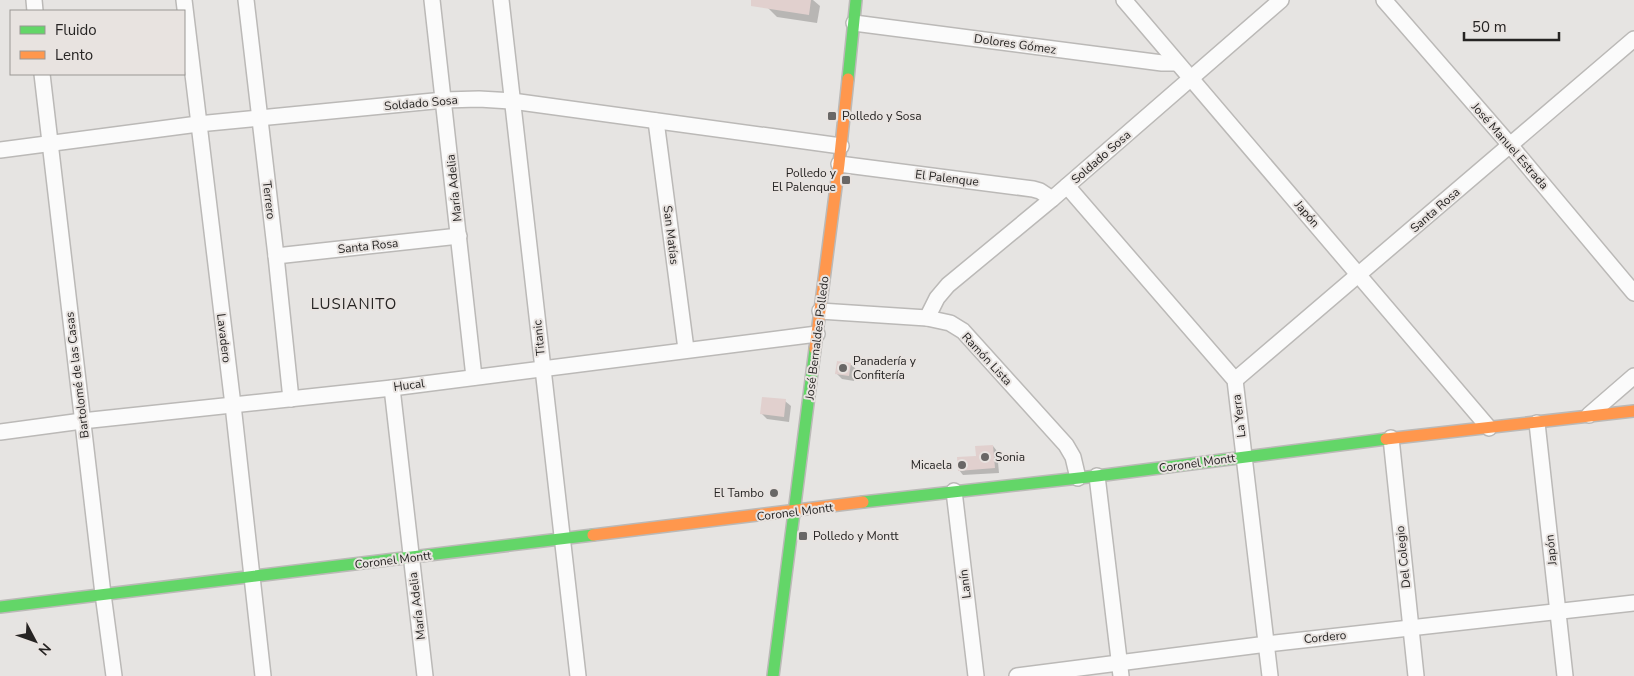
<svg xmlns="http://www.w3.org/2000/svg" width="1634" height="676" font-family="'Nunito Sans',sans-serif">
	<style>
		.shadow { fill: #0003 }
		.building { fill: #e1d0ce }
		.lines { fill: none; stroke-linecap: round; stroke-linejoin: round }
		.street-casing { stroke: #bbb9b7; stroke-width: 18 }
		.fast-casing { stroke: #bbb9b7; stroke-width: 14 }
		.slow-casing { stroke: #bbb9b7; stroke-width: 14 }
		.street { stroke: #fbfbfb; stroke-width: 15 }
		.fast { stroke: #63d668; stroke-width: 11 }
		.slow { stroke: #ff974d; stroke-width: 11 }
		.poi-dot { fill: #696766; stroke: #e8e3e0; stroke-width: 2 }
		.labels { text-anchor: middle; stroke-width: 4; stroke-linejoin: round; paint-order: stroke }
		.street-label { font-size: 12px; fill: #262423; stroke: #e8e3e0 }
		.poi-label { font-size: 12px; fill: #262423; stroke: #e8e3e0; text-anchor: start }
		.quarter-label { font-size: 15px; letter-spacing: 1px; fill: #262423; stroke: #e8e3e0 }
	</style>
	<rect width="100%" height="100%" fill="#e6e4e2"/>
	<!-- shadow -->
	<g class="shadow">
		<path d="M 770,0 L 813,0 L 820,6 L 817,23 L 777,17 L 768,8 Z"/>
		<path d="M 850,364 L 856,369 L 854,381 L 842,379 L 836,373 Z"/>
		<path d="M 785,401 L 791,406 L 789,422 L 767,419 L 762,414 Z"/>
		<path d="M 993,446 L 997,451 L 999,473 L 963,475 L 959,470 Z"/>
	</g>
	<!-- building -->
	<g class="building">
		<path d="M 751,0 L 811,0 L 809,15 L 751,6 Z"/>
		<path d="M 837,361 L 851,363 L 849,376 L 835,374 Z"/>
		<path d="M 762,397 L 786,399 L 784,417 L 760,414 Z"/>
		<path d="M 993,445 L 995,468 L 958,471 L 957,457 L 976,456 L 975,446 Z"/>
	</g>
	<g class="lines">
		<defs>
			<g id="street">
				<path d="M 34,0 L 35,11"/>
				<path d="M 184,0 L 233,405 L 263,676"/>
				<path d="M 246,0 L 276,256 L 291,399"/>
				<path d="M 432,0 L 474,377"/>
				<path d="M 501,0 L 578,676"/>
				<path d="M 1124,0 L 1489,428"/>
				<path d="M 1384,0 L 1510,145 L 1634,293"/>
				<path d="M 854,23 L 1162,63 L 1177,63"/>
				<path d="M 42,74 L 103,594 L 114,676"/>
				<path d="M 656,121 L 686,349"/>
				<path d="M 0,150 L 198,124 L 444,100 L 479,99 L 512,101 L 841,146"/>
				<path d="M 839,164 L 1033,189 L 1040,191 L 1052,199"/>
				<path d="M 1067,186 L 1235,380 L 1270,676"/>
				<path d="M 276,256 L 459,236"/>
				<path d="M 820,311 L 927,318 L 950,323 L 963,331 L 1066,445 L 1073,457 L 1078,478"/>
				<path d="M 927,318 L 937,298 L 948,285 L 1052,199 L 1281,0"/>
				<path d="M 1235,380 L 1634,39"/>
				<path d="M 392,388 L 425,676"/>
				<path d="M 1589,415 L 1634,376"/>
				<path d="M 1537,423 L 1565,676"/>
				<path d="M 0,432 L 82,421 L 392,388 L 817,334"/>
				<path d="M 1391,438 L 1416,676"/>
				<path d="M 1097,476 L 1121,676"/>
				<path d="M 954,491 L 976,676"/>
				<path d="M 1017,676 L 1267,644 L 1634,603"/>
			</g>
			<g id="fast">
				<path d="M 848,79 L 856,0"/>
				<path d="M 863,502 L 1097,476 L 1386,439"/>
				<path d="M 0,607 L 593,535"/>
				<path d="M 773,676 L 815,349"/>
			</g>
			<g id="slow">
				<path d="M 815,349 L 839,164 L 848,79"/>
				<path d="M 1386,439 L 1634,411"/>
				<path d="M 593,535 L 863,502"/>
			</g>
		</defs>
		<!-- street casing -->
		<use href="#street" class="street-casing"/>
		<!-- fast casing -->
		<use href="#fast" class="fast-casing"/>
		<!-- slow casing -->
		<use href="#slow" class="slow-casing"/>
		<!-- street -->
		<use href="#street" class="street"/>
		<!-- fast -->
		<use href="#fast" class="fast"/>
		<!-- slow -->
		<use href="#slow" class="slow"/>
	</g>
	<!-- markers -->
	<g class="poi-dot">
		<rect x="827" y="111" width="10" height="10" rx="2.5"/>
		<rect x="841" y="175" width="10" height="10" rx="2.5"/>
		<circle cx="843" cy="368" r="5"/>
		<circle cx="985" cy="457" r="5"/>
		<circle cx="962" cy="465" r="5"/>
		<circle cx="774" cy="493" r="5"/>
		<rect x="798" y="531" width="10" height="10" rx="2.5"/>
	</g>
	<g class="labels">
		<!-- street labels -->
		<g class="street-label">
			<text transform="translate(1015 44) rotate(8)" y="4">Dolores Gómez</text>
			<text transform="translate(421 103) rotate(-5)" y="4">Soldado Sosa</text>
			<text transform="translate(1510 146) rotate(49)" y="4">José Manuel Estrada</text>
			<text transform="translate(1101 157) rotate(-41)" y="4">Soldado Sosa</text>
			<text transform="translate(947 178) rotate(7)" y="4">El Palenque</text>
			<text transform="translate(454 188) rotate(-96)" y="4">María Adelia</text>
			<text transform="translate(269 200) rotate(83)" y="4">Terrero</text>
			<text transform="translate(1435 210) rotate(-41)" y="4">Santa Rosa</text>
			<text transform="translate(1307 214) rotate(49)" y="4">Japón</text>
			<text transform="translate(671 235) rotate(83)" y="4">San Matías</text>
			<text transform="translate(368 246) rotate(-6)" y="4">Santa Rosa</text>
			<text transform="translate(224 338) rotate(83)" y="4">Lavadero</text>
			<text transform="translate(539 338) rotate(-96)" y="4">Titanic</text>
			<text transform="translate(817 338) rotate(-83)" y="4">José Bernaldes Polledo</text>
			<text transform="translate(987 359) rotate(47)" y="4">Ramón Lista</text>
			<text transform="translate(77 375) rotate(-97)" y="4">Bartolomé de las Casas</text>
			<text transform="translate(409 385) rotate(-7)" y="4">Hucal</text>
			<text transform="translate(1239 416) rotate(-97)" y="4">La Yerra</text>
			<text transform="translate(1197 463) rotate(-8)" y="4">Coronel Montt</text>
			<text transform="translate(795 512) rotate(-7)" y="4">Coronel Montt</text>
			<text transform="translate(1551 550) rotate(-96)" y="4">Japón</text>
			<text transform="translate(1403 557) rotate(-96)" y="4">Del Colegio</text>
			<text transform="translate(393 560) rotate(-7)" y="4">Coronel Montt</text>
			<text transform="translate(965 584) rotate(-97)" y="4">Lanín</text>
			<text transform="translate(417 606) rotate(-97)" y="4">María Adelia</text>
			<text transform="translate(1325 637) rotate(-6)" y="4">Cordero</text>
		</g>
		<!-- poi labels -->
		<g class="poi-label">
			<text x="842" y="120">Polledo y Sosa</text>
			<text x="836" y="177" text-anchor="end">Polledo y<tspan x="836" dy="14">El Palenque</tspan></text>
			<text x="853" y="365">Panadería y<tspan x="853" dy="14">Confitería</tspan></text>
			<text x="995" y="461">Sonia</text>
			<text x="952" y="469" text-anchor="end">Micaela</text>
			<text x="764" y="497" text-anchor="end">El Tambo</text>
			<text x="813" y="540">Polledo y Montt</text>
		</g>
		<!-- quarter labels -->
		<g class="quarter-label">
			<text x="354" y="309">LUSIANITO</text>
		</g>
	</g>
	<!-- legend -->
	<rect x="10" y="10" width="175" height="65" fill="#e8e3e0" stroke="#9a9794"/>
	<rect x="20" y="26" width="25" height="8" fill="#63d668" stroke="#9a9794"/>
	<text x="55" y="35" font-size="15" fill="#262423">Fluido</text>
	<rect x="20" y="51" width="25" height="8" fill="#ff974d" stroke="#9a9794"/>
	<text x="55" y="60" font-size="15" fill="#262423">Lento</text>
	<!-- north arrow -->
	<g transform="translate(35 641) rotate(131)" stroke="#e8e3e0" stroke-width="4" paint-order="stroke">
	<path d="M0-4L9 19L0 12L-9 19Z" fill="#262423"/>
	<text y="-8" font-size="14" font-weight="bold" text-anchor="middle" fill="#262423">N</text>
	</g>
	<!-- scale -->
	<path d="M1464 32v8h95v-8" fill="none" stroke="#262423" stroke-width="2.5"/>
	<text x="1472" y="32" font-size="15" fill="#262423" stroke="#e8e3e0" stroke-width="4" paint-order="stroke">50 m</text>
</svg>
